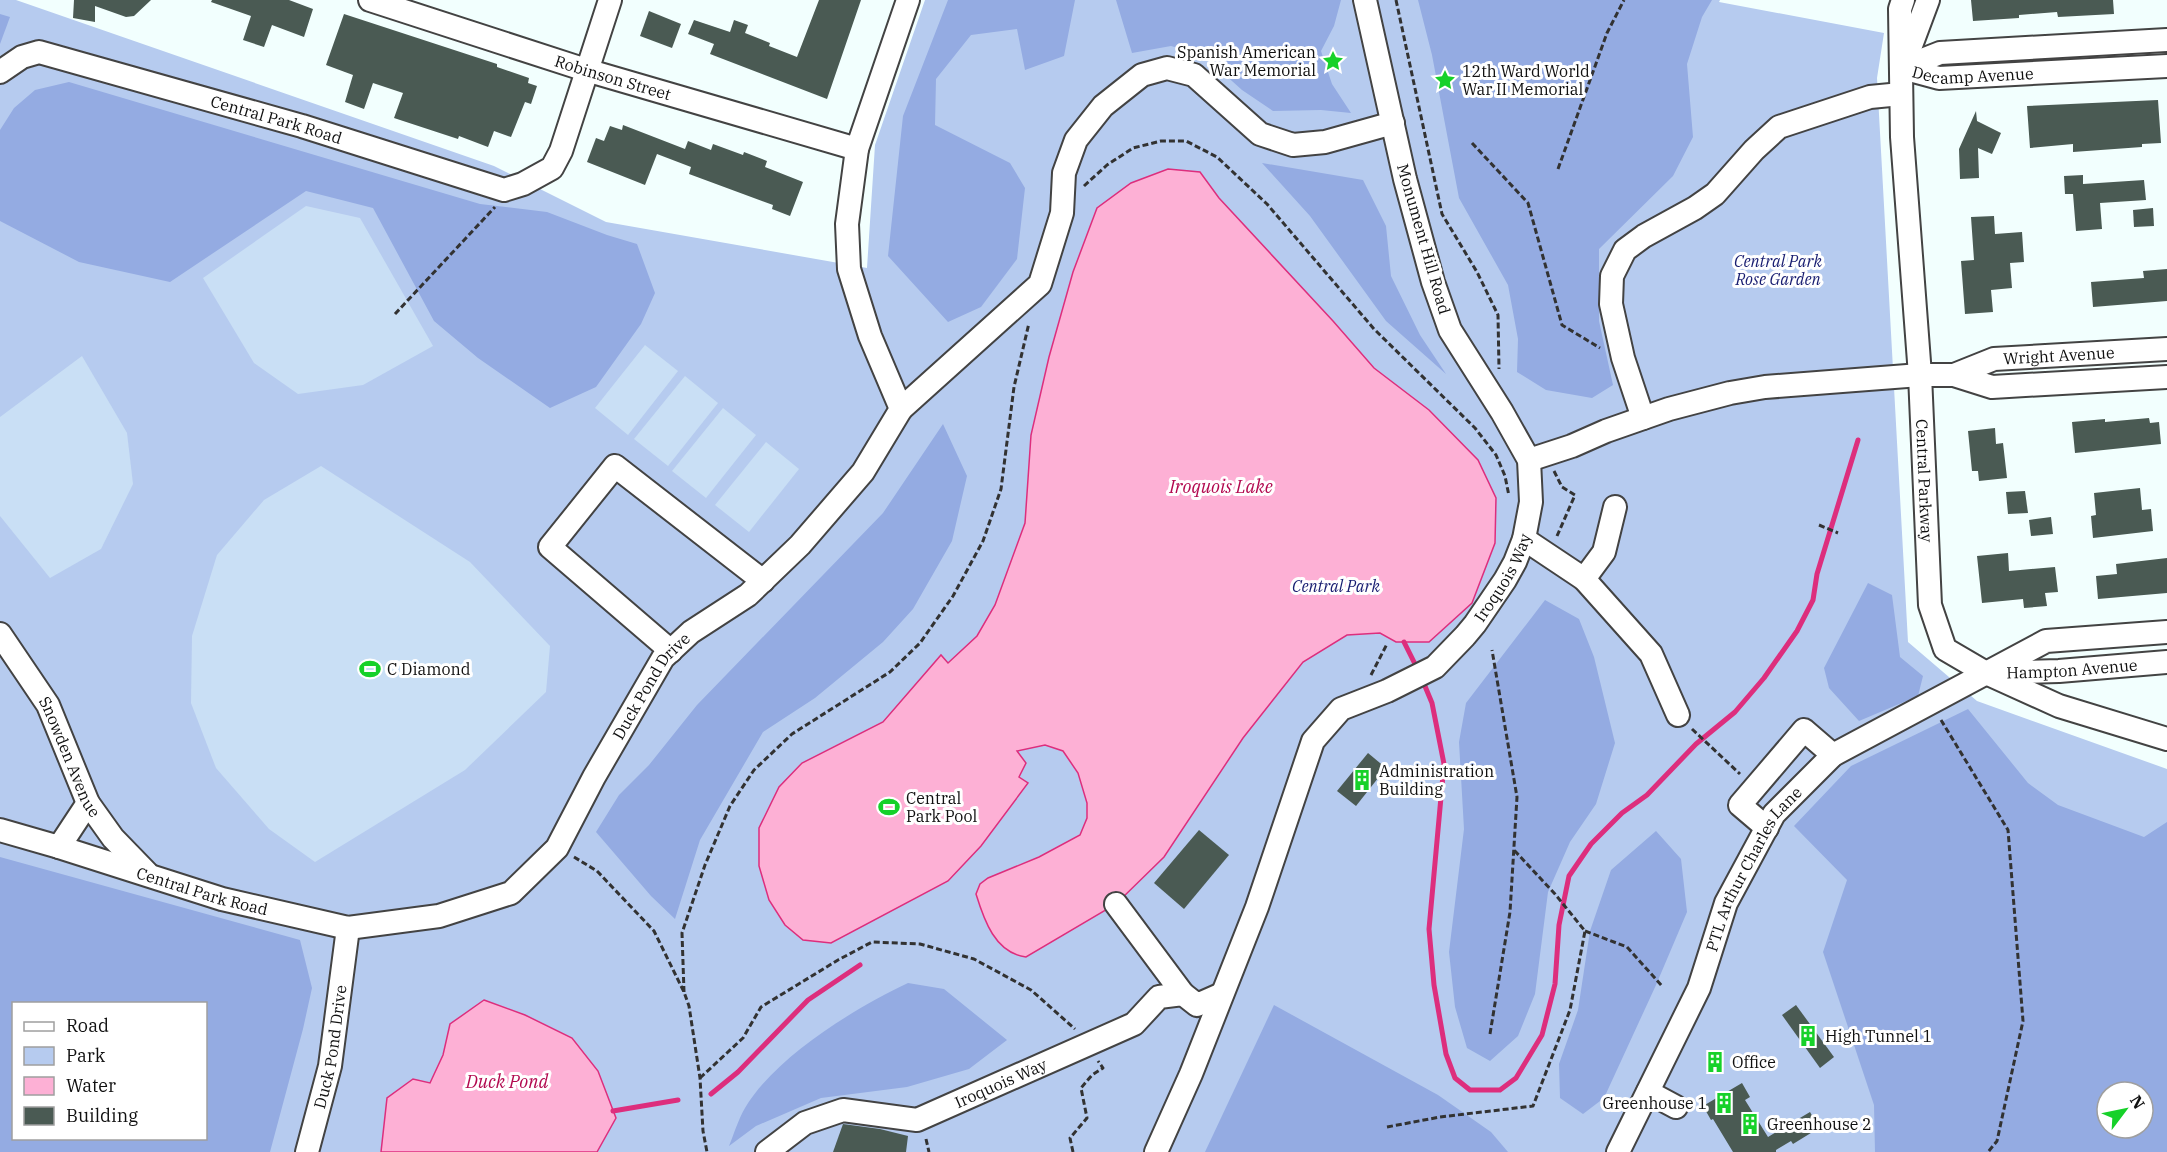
<svg xmlns="http://www.w3.org/2000/svg" width="2167" height="1152" font-family="'IBM Plex Serif',serif">
	<style>
		.green { fill: #b6cbef; fill-rule: evenodd }
		.forest { fill: #94abe2; fill-rule: evenodd }
		.pitch { fill: #c9dff5 }
		.water { fill: #fdb0d5; stroke: #dd2e7d; stroke-width: 1.5 }
		.lines { fill: none; stroke-linecap: round; stroke-linejoin: round }
		.stream { stroke: #dd2e7d; stroke-width: 5 }
		.building { fill: #4a5a53 }
		.minor-casing { stroke: #434343; stroke-width: 26 }
		.path { stroke: #323232; stroke-width: 3; stroke-dasharray: 6 3; stroke-linecap: butt }
		.minor { stroke: #fff; stroke-width: 22 }
		.labels { text-anchor: middle; stroke-width: 6; stroke-linejoin: round; paint-order: stroke }
		.poi-label { font-size: 16px; fill: #101010; stroke: #fff; text-anchor: start }
		.street-label { font-size: 16px; fill: #101010; stroke: #fff }
		.park-label { font-size: 16px; font-style: italic; fill: #171c70; stroke: #fff }
		.water-label { font-size: 18px; font-style: italic; fill: #b2094f; stroke: #fff }
	</style>
	<rect width="100%" height="100%" fill="#f2fffe"/>
	<!-- green -->
	<path class="green" d="M 0,0 L 16,0 L 494,166 L 606,222 L 867,268 L 875,145 L 925,0 L 1720,0 L 1719,2 L 1884,33 L 1877,78 L 1908,642 L 1977,701 L 2167,769 L 2167,1152 L 0,1152 ZM 14,1004 L 206,1004 L 206,1138 L 14,1138 ZM 2107,1092 L 2143,1092 L 2143,1128 L 2107,1128 Z"/>
	<!-- forest -->
	<g class="forest">
		<path d="M 948,0 L 1075,0 L 1064,56 L 1025,70 L 1017,29 L 971,35 L 936,79 L 935,125 L 1010,163 L 1025,188 L 1017,259 L 981,307 L 948,322 L 888,256 L 903,116 Z"/>
		<path d="M 1116,0 L 1341,0 L 1334,26 L 1321,51 L 1332,84 L 1351,113 L 1321,110 L 1273,111 L 1242,90 L 1203,55 L 1171,46 L 1132,53 Z"/>
		<path d="M 1418,0 L 1712,0 L 1702,17 L 1687,64 L 1693,137 L 1673,176 L 1599,249 L 1599,321 L 1613,385 L 1592,398 L 1546,390 L 1517,372 L 1518,339 L 1508,285 L 1459,198 L 1432,55 Z"/>
		<path d="M 0,14 L 10,17 L 0,44 Z"/>
		<path d="M 69,82 L 480,204 L 547,212 L 607,235 L 637,244 L 655,293 L 641,324 L 596,387 L 550,408 L 478,358 L 434,321 L 373,208 L 306,191 L 170,282 L 79,262 L 0,221 L 0,130 L 14,108 L 35,90 Z"/>
		<path d="M 1262,163 L 1363,180 L 1386,226 L 1391,276 L 1420,335 L 1446,374 L 1386,321 L 1310,216 Z"/>
		<path d="M 943,424 L 967,476 L 952,541 L 913,609 L 883,642 L 815,698 L 763,732 L 700,840 L 675,919 L 651,896 L 596,832 L 619,795 L 649,765 L 697,705 L 883,513 Z"/>
		<path d="M 1868,583 L 1892,595 L 1900,657 L 1923,676 L 1918,696 L 1859,721 L 1829,688 L 1824,668 Z"/>
		<path d="M 1545,600 L 1579,619 L 1594,657 L 1615,743 L 1596,804 L 1570,842 L 1548,892 L 1535,994 L 1518,1036 L 1490,1061 L 1467,1048 L 1455,1007 L 1449,952 L 1464,829 L 1459,742 L 1466,703 Z"/>
		<path d="M 1968,709 L 2028,783 L 2058,805 L 2144,837 L 2167,822 L 2167,1152 L 1875,1152 L 1874,1105 L 1823,952 L 1847,880 L 1794,826 L 1851,766 ZM 2107,1092 L 2143,1092 L 2143,1128 L 2107,1128 Z"/>
		<path d="M 1656,831 L 1681,859 L 1687,912 L 1656,985 L 1604,1098 L 1583,1114 L 1560,1098 L 1559,1064 L 1578,1010 L 1590,931 L 1611,870 Z"/>
		<path d="M 0,857 L 300,940 L 312,988 L 303,1029 L 270,1152 L 0,1152 ZM 14,1004 L 206,1004 L 206,1138 L 14,1138 Z"/>
		<path d="M 908,983 L 944,989 L 1007,1040 L 969,1069 L 907,1087 L 821,1098 L 756,1126 L 729,1146 C 734,1134 738,1120 745,1108 C 775,1057 855,1008 908,983 Z"/>
		<path d="M 1274,1005 L 1438,1095 L 1491,1132 L 1508,1152 L 1205,1152 Z"/>
	</g>
	<!-- pitch -->
	<g class="pitch">
		<path d="M 306,206 L 360,218 L 433,346 L 363,385 L 298,394 L 254,363 L 203,278 Z"/>
		<path d="M 645,345 L 678,371 L 628,435 L 595,408 Z"/>
		<path d="M 82,356 L 127,433 L 133,484 L 101,549 L 50,578 L 0,516 L 0,417 Z"/>
		<path d="M 685,376 L 718,403 L 668,466 L 634,439 Z"/>
		<path d="M 723,408 L 756,435 L 706,498 L 672,471 Z"/>
		<path d="M 766,442 L 799,469 L 749,532 L 715,505 Z"/>
		<path d="M 321,466 L 470,562 L 550,646 L 546,692 L 465,770 L 315,862 L 269,829 L 216,768 L 191,703 L 192,636 L 217,555 L 264,500 Z"/>
	</g>
	<!-- water -->
	<g class="water">
		<path d="M 1168,169 L 1200,172 L 1219,198 L 1333,321 L 1374,368 L 1429,410 L 1478,460 L 1496,498 L 1495,543 L 1472,603 L 1429,642 L 1396,642 L 1380,633 L 1347,635 L 1303,662 L 1243,738 L 1164,857 L 1116,904 L 1026,957 C 995,953 984,920 976,894 L 980,884 L 988,878 L 1039,857 L 1080,835 L 1087,818 L 1087,803 L 1078,773 L 1063,751 L 1045,745 L 1017,751 L 1026,763 L 1019,777 L 1028,783 L 981,846 L 948,881 L 831,943 L 803,940 L 785,925 L 769,900 L 759,866 L 759,828 L 779,787 L 802,763 L 883,722 L 941,655 L 948,663 L 977,636 L 995,605 L 1025,523 L 1031,435 L 1049,357 L 1073,272 L 1097,208 L 1131,183 Z"/>
		<path d="M 484,1000 L 525,1015 L 572,1038 L 598,1071 L 616,1118 L 597,1152 L 381,1152 L 387,1098 L 413,1079 L 430,1083 L 443,1055 L 450,1024 Z"/>
	</g>
	<g class="lines">
		<!-- stream -->
		<g class="stream">
			<path d="M 1404,642 L 1418,670"/>
			<path d="M 1422,679 L 1432,703 L 1444,764 L 1429,929 L 1434,985 L 1446,1054 L 1455,1078 L 1470,1090 L 1500,1090 L 1516,1078 L 1542,1035 L 1555,984 L 1559,925 L 1569,876 L 1591,844 L 1622,813 L 1647,795 L 1696,744 L 1735,712 L 1764,678 L 1797,631 L 1813,600 L 1817,574 L 1858,440"/>
			<path d="M 711,1094 L 738,1072 L 808,1000 L 860,965"/>
			<path d="M 613,1111 L 678,1100"/>
		</g>
	</g>
	<!-- building -->
	<g class="building">
		<path d="M 74,0 L 151,0 L 134,16 L 126,17 L 95,6 L 95,22 L 73,18 Z"/>
		<path d="M 212,0 L 289,0 L 313,9 L 304,37 L 272,25 L 264,47 L 243,40 L 251,16 L 211,2 Z"/>
		<path d="M 819,0 L 861,0 L 827,99 L 710,54 L 714,44 L 688,34 L 694,20 L 730,32 L 734,20 L 748,25 L 745,33 L 770,43 L 769,46 L 797,57 Z"/>
		<path d="M 1971,0 L 2113,0 L 2114,14 L 2058,17 L 2057,12 L 2019,15 L 2019,18 L 1973,21 Z"/>
		<path d="M 649,11 L 681,24 L 672,48 L 640,36 Z"/>
		<path d="M 344,14 L 497,64 L 497,67 L 529,78 L 528,83 L 537,86 L 531,104 L 525,102 L 511,137 L 494,131 L 488,147 L 459,136 L 458,139 L 394,118 L 403,93 L 373,83 L 364,109 L 345,102 L 353,75 L 326,65 Z"/>
		<path d="M 2158,100 L 2161,143 L 2142,144 L 2142,147 L 2073,152 L 2073,144 L 2030,148 L 2027,106 Z"/>
		<path d="M 1976,111 L 1977,121 L 2001,133 L 1992,154 L 1978,148 L 1979,178 L 1960,179 L 1959,149 Z"/>
		<path d="M 623,125 L 685,149 L 688,141 L 711,150 L 713,144 L 743,155 L 744,152 L 767,161 L 765,167 L 803,182 L 790,216 L 772,209 L 773,205 L 689,174 L 691,167 L 657,154 L 645,185 L 587,162 L 596,138 L 604,141 L 610,126 L 622,130 Z"/>
		<path d="M 2083,175 L 2083,184 L 2144,180 L 2146,200 L 2100,203 L 2102,229 L 2076,231 L 2073,194 L 2065,194 L 2064,176 Z"/>
		<path d="M 2153,208 L 2154,226 L 2134,227 L 2133,210 Z"/>
		<path d="M 1994,216 L 1995,234 L 2022,232 L 2024,262 L 2010,263 L 2012,288 L 1991,290 L 1993,312 L 1965,314 L 1961,261 L 1974,260 L 1971,217 Z"/>
		<path d="M 2167,269 L 2167,301 L 2093,307 L 2091,282 L 2144,278 L 2143,271 Z"/>
		<path d="M 2149,418 L 2150,423 L 2159,422 L 2161,444 L 2075,453 L 2072,422 L 2105,419 L 2105,422 Z"/>
		<path d="M 1995,428 L 1996,444 L 2003,443 L 2007,478 L 1979,481 L 1978,471 L 1972,471 L 1968,431 Z"/>
		<path d="M 2140,488 L 2142,510 L 2151,509 L 2153,531 L 2093,538 L 2091,516 L 2096,515 L 2094,493 Z"/>
		<path d="M 2025,491 L 2028,513 L 2008,514 L 2006,492 Z"/>
		<path d="M 2051,517 L 2053,534 L 2031,536 L 2029,520 Z"/>
		<path d="M 2008,553 L 2009,571 L 2055,567 L 2058,592 L 2045,593 L 2047,606 L 2024,608 L 2023,599 L 1982,603 L 1977,556 Z"/>
		<path d="M 2167,558 L 2167,593 L 2098,599 L 2096,576 L 2117,574 L 2116,564 Z"/>
		<path d="M 1368,753 L 1386,768 L 1356,806 L 1337,791 Z"/>
		<path d="M 1199,830 L 1229,855 L 1184,909 L 1154,883 Z"/>
		<path d="M 1796,1005 L 1834,1057 L 1820,1068 L 1782,1015 Z"/>
		<path d="M 1742,1083 L 1750,1097 L 1745,1100 L 1768,1137 L 1810,1112 L 1819,1128 L 1793,1144 L 1791,1141 L 1776,1150 L 1776,1152 L 1733,1152 L 1713,1119 L 1711,1120 L 1703,1106 Z"/>
		<path d="M 843,1124 L 880,1129 L 908,1136 L 906,1152 L 833,1152 Z"/>
	</g>
	<g class="lines">
		<defs>
			<g id="minor">
				<path id="s1" d="M 370,0 L 586,70 L 857,149"/>
				<path id="s2" d="M 1903,0 L 1900,9 L 1902,137 L 1920,375 L 1930,605 L 1945,649 L 1986,673 L 2059,706 L 2167,739"/>
				<path d="M 1906,59 L 1928,0"/>
				<path d="M 1902,68 L 1940,53 L 2167,40"/>
				<path id="s3" d="M 1902,68 L 1939,78 L 2167,66"/>
				<path id="s4" d="M 0,72 L 22,57 L 39,52 L 302,126 L 504,190 L 523,184 L 552,168 L 561,151 L 610,0"/>
				<path id="s5" d="M 1954,375 L 1994,359 L 2167,349"/>
				<path d="M 901,409 L 1040,284 L 1062,213 L 1064,173 L 1076,140 L 1103,106 L 1142,75 L 1167,68 L 1194,75 L 1260,134 L 1293,145 L 1325,142 L 1393,123"/>
				<path d="M 1643,418 L 1623,358 L 1611,304 L 1612,276 L 1625,250 L 1644,236 L 1695,208 L 1715,194 L 1754,150 L 1779,127 L 1870,97 L 1901,94"/>
				<path d="M 1529,460 L 1572,446 L 1606,431 L 1669,409 L 1730,393 L 1765,387 L 1920,375 L 1954,375 L 1992,387 L 2167,377"/>
				<path d="M 1524,539 L 1584,579 L 1604,552 L 1615,507"/>
				<path d="M 1584,579 L 1651,654 L 1678,715"/>
				<path id="s6" d="M 0,634 L 48,705 L 88,803 L 113,838 L 147,873"/>
				<path d="M 671,651 L 550,547 L 615,466 L 763,581"/>
				<path id="s7" d="M 1994,673 L 2059,671 L 2167,662"/>
				<path d="M 1767,828 L 1740,805 L 1804,730 L 1833,755"/>
				<path d="M 0,830 L 59,847 L 88,803"/>
				<path id="s8" d="M 59,847 L 222,899 L 348,928 L 439,916 L 511,893 L 557,848 L 594,777 L 663,658 L 691,632 L 748,595 L 800,545 L 863,472 L 901,409 L 870,336 L 849,269 L 847,224 L 857,149 L 908,0"/>
				<path d="M 1116,904 L 1183,994"/>
				<path d="M 1648,1092 L 1676,1107"/>
				<path id="s9" d="M 307,1152 L 330,1066 L 348,928"/>
				<path id="s10" d="M 767,1152 L 805,1123 L 843,1110 L 917,1120 L 1134,1024 L 1159,997 L 1183,994 L 1197,1005 L 1222,994"/>
				<path id="s11" d="M 1156,1152 L 1191,1074 L 1257,907 L 1313,741 L 1341,709 L 1387,691 L 1435,667 L 1465,636 L 1475,624 L 1505,580 L 1515,562 L 1524,539 L 1531,502 L 1529,460 L 1502,412 L 1450,330 L 1433,282 L 1405,179 L 1365,0"/>
				<path id="s12" d="M 1618,1152 L 1699,988 L 1726,903 L 1774,814 L 1833,755 L 2046,641 L 2167,632"/>
			</g>
		</defs>
		<!-- minor casing -->
		<use href="#minor" class="minor-casing"/>
		<!-- path -->
		<g class="path">
			<path d="M 1396,0 L 1442,214 L 1477,272 L 1498,315 L 1499,369"/>
			<path d="M 1472,143 L 1528,203 L 1562,325 L 1600,348"/>
			<path d="M 1558,169 L 1607,33 L 1624,0"/>
			<path d="M 1084,186 L 1107,165 L 1133,148 L 1161,141 L 1186,141 L 1217,157 L 1267,204 L 1374,329 L 1475,428 L 1496,455 L 1505,476 L 1509,496"/>
			<path d="M 395,314 L 495,207"/>
			<path d="M 1554,471 L 1562,487 L 1575,495 L 1557,536"/>
			<path d="M 1819,525 L 1838,533"/>
			<path d="M 1371,675 L 1387,644"/>
			<path d="M 1941,720 L 2008,830 L 2023,1021 L 1997,1141 L 1988,1152"/>
			<path d="M 1692,729 L 1740,774"/>
			<path d="M 574,857 L 597,871 L 654,931 L 684,992 L 689,1006 L 700,1078 L 703,1131 L 707,1152"/>
			<path d="M 1585,931 L 1627,947 L 1662,986"/>
			<path d="M 684,992 L 682,933 L 705,865 L 730,806 L 754,770 L 792,734 L 890,672 L 920,643 L 953,596 L 983,541 L 1001,489 L 1014,387 L 1029,323"/>
			<path d="M 1490,1034 L 1510,912 L 1517,797 L 1492,650"/>
			<path d="M 700,1078 L 743,1038 L 761,1007 L 838,960 L 872,942 L 920,944 L 974,959 L 1031,990 L 1075,1029"/>
			<path d="M 1387,1127 L 1440,1117 L 1533,1106 L 1570,1010 L 1585,931 L 1555,894 L 1514,850"/>
			<path d="M 926,1139 L 929,1152"/>
			<path d="M 1073,1152 L 1070,1138 L 1087,1118 L 1081,1088 L 1092,1075 L 1103,1068 L 1098,1061"/>
		</g>
		<!-- minor -->
		<use href="#minor" class="minor"/>
	</g>
	<!-- icons -->
	<defs>
		<symbol id="sight-bare" viewBox="-9 -9 18 18"><path d="M0-6L1.8-2.2L6-1.7L2.9 1.2L3.7 5.4L0 3.3L-3.7 5.4L-2.9 1.2L-6-1.7L-1.8-2.2Z" fill="#16d129" stroke="#fff" stroke-width="2.5" paint-order="stroke"/></symbol>
		<symbol id="stadium-bare" viewBox="-9 -9 18 18"><path d="M0-5a6.5 5 0 1 0 0 10a6.5 5 0 1 0 0-10ZM-3.5-1.8h7v3.6h-7Z" fill="#16d129" stroke="#fff" stroke-width="2.5" paint-order="stroke"/></symbol>
		<symbol id="building-bare" viewBox="-9 -9 18 18"><path d="M-4-6H4V6H1V3H-1V6H-4ZM-2.5-4.3h1.7v1.8h-1.7ZM.8-4.3h1.7v1.8H.8ZM-2.5-1h1.7V.8h-1.7ZM.8-1h1.7V.8H.8Z" fill="#16d129" stroke="#fff" stroke-width="2.5" paint-order="stroke"/></symbol>
	</defs>
	<g fill-rule="evenodd">
		<use href="#sight-bare" x="1318" y="46" width="30" height="30"/>
		<use href="#sight-bare" x="1430" y="65" width="30" height="30"/>
		<use href="#stadium-bare" x="355" y="654" width="30" height="30"/>
		<use href="#building-bare" x="1347" y="765" width="30" height="30"/>
		<use href="#stadium-bare" x="874" y="792" width="30" height="30"/>
		<use href="#building-bare" x="1793" y="1021" width="30" height="30"/>
		<use href="#building-bare" x="1700" y="1047" width="30" height="30"/>
		<use href="#building-bare" x="1709" y="1088" width="30" height="30"/>
		<use href="#building-bare" x="1735" y="1109" width="30" height="30"/>
	</g>
	<g class="labels">
		<!-- poi labels -->
		<g class="poi-label">
			<text x="1316" y="58" text-anchor="end">Spanish American<tspan x="1316" dy="18">War Memorial</tspan></text>
			<text x="1462" y="77">12th Ward World<tspan x="1462" dy="18">War II Memorial</tspan></text>
			<text x="387" y="675">C Diamond</text>
			<text x="1379" y="777">Administration<tspan x="1379" dy="18">Building</tspan></text>
			<text x="906" y="804">Central<tspan x="906" dy="18">Park Pool</tspan></text>
			<text x="1825" y="1042">High Tunnel 1</text>
			<text x="1732" y="1068">Office</text>
			<text x="1707" y="1109" text-anchor="end">Greenhouse 1</text>
			<text x="1767" y="1130">Greenhouse 2</text>
		</g>
		<!-- street labels -->
		<g class="street-label">
			<text dy="6" stroke="none"><textPath href="#s3" startOffset="72">Decamp Avenue</textPath></text>
			<text dy="6" stroke="none"><textPath href="#s1" startOffset="255">Robinson Street</textPath></text>
			<text dy="6" stroke="none"><textPath href="#s4" startOffset="291">Central Park Road</textPath></text>
			<text transform="translate(1424 239) rotate(74)" y="6">Monument Hill Road</text>
			<text dy="6" stroke="none"><textPath href="#s5" startOffset="108">Wright Avenue</textPath></text>
			<text dy="6" stroke="none"><textPath href="#s2" startOffset="482">Central Parkway</textPath></text>
			<text dy="6" stroke="none"><textPath href="#s11" startOffset="699">Iroquois Way</textPath></text>
			<text dy="6" stroke="none"><textPath href="#s7" startOffset="78">Hampton Avenue</textPath></text>
			<text dy="6" stroke="none"><textPath href="#s8" startOffset="720">Duck Pond Drive</textPath></text>
			<text dy="6" stroke="none"><textPath href="#s6" startOffset="142">Snowden Avenue</textPath></text>
			<text dy="6" stroke="none"><textPath href="#s12" startOffset="315">PTL Arthur Charles Lane</textPath></text>
			<text dy="6" stroke="none"><textPath href="#s8" startOffset="150">Central Park Road</textPath></text>
			<text dy="6" stroke="none"><textPath href="#s9" startOffset="108">Duck Pond Drive</textPath></text>
			<text dy="6" stroke="none"><textPath href="#s10" startOffset="254">Iroquois Way</textPath></text>
		</g>
		<!-- park labels -->
		<g class="park-label">
			<text x="1778" y="267">Central Park<tspan x="1778" dy="18">Rose Garden</tspan></text>
			<text x="1336" y="592">Central Park</text>
		</g>
		<!-- water labels -->
		<g class="water-label">
			<text x="1221" y="493">Iroquois Lake</text>
			<text x="507" y="1088">Duck Pond</text>
		</g>
	</g>
	<!-- legend -->
	<rect x="12" y="1002" width="195" height="138" fill="#ffffff" stroke="#9f9f9f" stroke-width="1.5"/>
	<rect x="24" y="1022" width="30" height="9" fill="#ffffff" stroke="#9f9f9f" stroke-width="1.5"/>
	<text x="66" y="1032" font-size="18" fill="#101010">Road</text>
	<rect x="24" y="1047" width="30" height="18" fill="#b6cbef" stroke="#9f9f9f" stroke-width="1.5"/>
	<text x="66" y="1062" font-size="18" fill="#101010">Park</text>
	<rect x="24" y="1077" width="30" height="18" fill="#fdb0d5" stroke="#9f9f9f" stroke-width="1.5"/>
	<text x="66" y="1092" font-size="18" fill="#101010">Water</text>
	<rect x="24" y="1107" width="30" height="18" fill="#4a5a53" stroke="#9f9f9f" stroke-width="1.5"/>
	<text x="66" y="1122" font-size="18" fill="#101010">Building</text>
	<!-- north arrow -->
	<g transform="translate(2125 1110) rotate(58)"><circle r="28" fill="#ffffff" stroke="#9f9f9f" stroke-width="1.5"/>
	<path d="M0-4.5L10 22L0 15L-10 22Z" fill="#16d129"/>
	<text y="-9" font-size="16" font-weight="bold" text-anchor="middle" fill="#101010">N</text>
	</g>
</svg>
